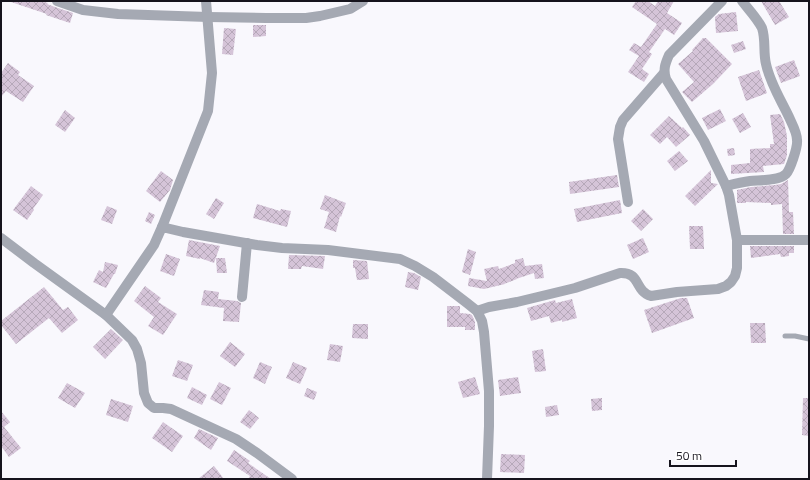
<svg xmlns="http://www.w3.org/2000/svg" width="810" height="480" font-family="'Titillium Web',sans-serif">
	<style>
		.building { fill: url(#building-cross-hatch) }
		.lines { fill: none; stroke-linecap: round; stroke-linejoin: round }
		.service { stroke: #a5a9b3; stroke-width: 5 }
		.minor { stroke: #a5a9b3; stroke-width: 10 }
	</style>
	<defs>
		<pattern id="building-cross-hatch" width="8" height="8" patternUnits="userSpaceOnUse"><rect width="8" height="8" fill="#d5c4d8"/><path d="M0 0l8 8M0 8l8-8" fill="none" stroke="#b6a8b9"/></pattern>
	</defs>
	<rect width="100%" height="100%" fill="#f9f8fd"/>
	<!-- building -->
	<g class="building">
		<path d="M 11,1 L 41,1 L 48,3 L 47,4 L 55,7 L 73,13 L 70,23 L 46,15 L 47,14 L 11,2 Z"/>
		<path d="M 636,1 L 648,1 L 655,6 L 658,1 L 674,1 L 667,13 L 682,23 L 674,35 L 665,29 L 649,52 L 652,54 L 642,69 L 649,74 L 644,82 L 628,72 L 639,56 L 629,50 L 634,43 L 641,47 L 657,24 L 632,7 Z"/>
		<path d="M 761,1 L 779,1 L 789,17 L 775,25 Z"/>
		<path d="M 736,12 L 738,31 L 716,33 L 715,17 L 719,14 Z"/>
		<path d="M 253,25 L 266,25 L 266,36 L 253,37 Z"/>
		<path d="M 224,28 L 236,29 L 233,55 L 222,54 Z"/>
		<path d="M 703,38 L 706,38 L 732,64 L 713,84 L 692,102 L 682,92 L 694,82 L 678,64 L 693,51 L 692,50 Z"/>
		<path d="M 743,41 L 746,49 L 734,53 L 731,45 Z"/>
		<path d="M 794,60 L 800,76 L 781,83 L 775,67 Z"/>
		<path d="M 8,63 L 20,72 L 18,75 L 34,86 L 23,102 L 6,91 L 1,97 L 1,73 Z"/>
		<path d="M 759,70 L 767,93 L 746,101 L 738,77 Z"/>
		<path d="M 720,109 L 726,121 L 708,130 L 702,118 Z"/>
		<path d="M 65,110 L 75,118 L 65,132 L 55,125 Z"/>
		<path d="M 743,113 L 751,127 L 740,133 L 732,119 Z"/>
		<path d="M 780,114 L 784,122 L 787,136 L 787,155 L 784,164 L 763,166 L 764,172 L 731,174 L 731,165 L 750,163 L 750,149 L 770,148 L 770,144 L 774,144 L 770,115 Z"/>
		<path d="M 669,116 L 682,128 L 683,127 L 690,135 L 676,147 L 667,137 L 660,144 L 650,135 Z"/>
		<path d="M 734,148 L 735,155 L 728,156 L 727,149 Z"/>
		<path d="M 679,151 L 688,161 L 675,171 L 667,161 Z"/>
		<path d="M 711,170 L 711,183 L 718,184 L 695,206 L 685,196 Z"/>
		<path d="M 161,171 L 173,180 L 170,190 L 160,202 L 146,191 Z"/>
		<path d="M 617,175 L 619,187 L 570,194 L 569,182 Z"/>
		<path d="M 788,180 L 789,212 L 793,212 L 794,234 L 783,234 L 782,204 L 771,205 L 771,203 L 746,202 L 746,203 L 737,203 L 737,190 L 751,187 L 775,185 L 781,184 Z"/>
		<path d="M 31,186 L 43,195 L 33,209 L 34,210 L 27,220 L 13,210 Z"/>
		<path d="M 325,195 L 346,203 L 341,217 L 340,216 L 336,232 L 324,228 L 329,212 L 320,209 Z"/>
		<path d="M 216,198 L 224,203 L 214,219 L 206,214 Z"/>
		<path d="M 620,200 L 622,213 L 577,222 L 574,209 Z"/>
		<path d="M 257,204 L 280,211 L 281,209 L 291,211 L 287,227 L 253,218 Z"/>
		<path d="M 107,206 L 117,210 L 112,224 L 101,220 Z"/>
		<path d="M 643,209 L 653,219 L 641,231 L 631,221 Z"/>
		<path d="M 149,212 L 155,215 L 151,224 L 145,221 Z"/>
		<path d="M 689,226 L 703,226 L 704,249 L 690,249 Z"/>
		<path d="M 643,238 L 649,252 L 633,259 L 627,245 Z"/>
		<path d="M 189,240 L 220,246 L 214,263 L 200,258 L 200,259 L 186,256 Z"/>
		<path d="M 750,246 L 794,246 L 794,253 L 789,253 L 789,256 L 781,257 L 780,254 L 751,258 Z"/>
		<path d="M 468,249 L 476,252 L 470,275 L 462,272 Z"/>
		<path d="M 166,254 L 180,259 L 174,276 L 160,271 Z"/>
		<path d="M 289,255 L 325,256 L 323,269 L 302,266 L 301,269 L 288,269 Z"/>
		<path d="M 216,258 L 225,258 L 227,273 L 217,273 Z"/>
		<path d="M 523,258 L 525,266 L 542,264 L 544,278 L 535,279 L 534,273 L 516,279 L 517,279 L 504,284 L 505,284 L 484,289 L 468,286 L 469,278 L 487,281 L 484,269 L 498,266 L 499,269 L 515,263 L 515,260 Z"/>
		<path d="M 353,260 L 367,261 L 369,279 L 357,280 L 355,268 L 353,268 Z"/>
		<path d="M 105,262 L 118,265 L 115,274 L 114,274 L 106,288 L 93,282 L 99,270 L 103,272 Z"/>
		<path d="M 408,272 L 414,273 L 421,277 L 418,290 L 405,287 Z"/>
		<path d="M 145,286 L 161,298 L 158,302 L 177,314 L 163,335 L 148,326 L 154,317 L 134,301 Z"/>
		<path d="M 44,287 L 63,310 L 68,307 L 78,320 L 62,333 L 49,318 L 16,344 L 1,325 L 1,321 Z"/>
		<path d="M 204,290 L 219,292 L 218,299 L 237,301 L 241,303 L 239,322 L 223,321 L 224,308 L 201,305 Z"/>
		<path d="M 681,298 L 687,298 L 694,318 L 652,333 L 644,310 Z"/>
		<path d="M 572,299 L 577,318 L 562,322 L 562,320 L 551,323 L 549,316 L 531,321 L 527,308 L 555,300 L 556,303 Z"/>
		<path d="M 447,306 L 460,306 L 460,313 L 470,314 L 472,315 L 475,322 L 475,330 L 465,330 L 465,327 L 447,327 Z"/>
		<path d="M 750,323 L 765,323 L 766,343 L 751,343 Z"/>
		<path d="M 353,324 L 368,324 L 368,339 L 352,338 Z"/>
		<path d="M 111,329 L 123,340 L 105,359 L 93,347 Z"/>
		<path d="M 230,342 L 245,354 L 235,367 L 220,356 Z"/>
		<path d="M 330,344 L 343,346 L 340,362 L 327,360 Z"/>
		<path d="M 543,349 L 546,371 L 535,372 L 532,351 Z"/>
		<path d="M 178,360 L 193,365 L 187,381 L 172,376 Z"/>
		<path d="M 260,362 L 272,367 L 265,384 L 253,378 Z"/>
		<path d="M 293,362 L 307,368 L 300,384 L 286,378 Z"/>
		<path d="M 475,377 L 480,394 L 463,398 L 458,382 Z"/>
		<path d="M 518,377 L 521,393 L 500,396 L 498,380 Z"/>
		<path d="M 219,382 L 231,388 L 222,405 L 210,399 Z"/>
		<path d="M 67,383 L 85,393 L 75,408 L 58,398 Z"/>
		<path d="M 192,387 L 207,395 L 202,405 L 187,398 Z"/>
		<path d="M 307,388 L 317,392 L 314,400 L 304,396 Z"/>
		<path d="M 602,398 L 602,410 L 592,411 L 591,399 Z"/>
		<path d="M 803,398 L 809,398 L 809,436 L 802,435 Z"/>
		<path d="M 111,399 L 133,406 L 128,422 L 106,415 Z"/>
		<path d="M 557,405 L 559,415 L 546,417 L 545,407 Z"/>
		<path d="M 249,410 L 259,418 L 250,429 L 240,422 Z"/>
		<path d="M 1,411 L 10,422 L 4,427 L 21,448 L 9,457 L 1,446 Z"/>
		<path d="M 163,422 L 183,436 L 172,452 L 152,438 Z"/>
		<path d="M 199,429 L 218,438 L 211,450 L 194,438 Z"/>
		<path d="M 234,450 L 250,461 L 248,463 L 271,479 L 248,479 L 250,476 L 227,461 Z"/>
		<path d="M 501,454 L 525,455 L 524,473 L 500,472 Z"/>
		<path d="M 214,466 L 224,479 L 198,479 Z"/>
	</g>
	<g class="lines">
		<!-- service -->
		<path class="service" d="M 785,336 L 795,336 L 809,339"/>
		<!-- minor -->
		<g class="minor">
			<path d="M 57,1 L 83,10 L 118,14 L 208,17 L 266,18 L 306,18 L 320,16 L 350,9 L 363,1"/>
			<path d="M 726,186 C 734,184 742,182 750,181 C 760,180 779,181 786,174 C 790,170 798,147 797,140 C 797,132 792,124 789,117 C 781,100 770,83 766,64 C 763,52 766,40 762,28 C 757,18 749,10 742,1"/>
			<path d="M 628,202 L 618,139 L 620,127 L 623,120 L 664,73"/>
			<path d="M 162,227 L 208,111 L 212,73 L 206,1"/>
			<path d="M 1,238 L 34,263 L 106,315 L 132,340 L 137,349 L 141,363 L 144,393 L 148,403 L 154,408 L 163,408 L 171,409 L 236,439 L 257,453 L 292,479"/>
			<path d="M 737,240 L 809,240"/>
			<path d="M 242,297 L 247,243"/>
			<path d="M 477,311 L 489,307 L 517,302 L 575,288 L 620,273 C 641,272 634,291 651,296 L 677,292 L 718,289 L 726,286 L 731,282 L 735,276 L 737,268 L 737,240 L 729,195 L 726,186 L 704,141 L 666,79 C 663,70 665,64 669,55 L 722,1"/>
			<path d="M 106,315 L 154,245 L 162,227 L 183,232 L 257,245 L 282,248 L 328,250 L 400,259 L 415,266 L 433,277 L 467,303 L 477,311 L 482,321 L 484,332 L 489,391 L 489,426 L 487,479"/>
		</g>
	</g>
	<!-- border -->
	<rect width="810" height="480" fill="none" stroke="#16141d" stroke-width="4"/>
	<!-- scale -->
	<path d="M670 460v6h66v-6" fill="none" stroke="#16141d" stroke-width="2"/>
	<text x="676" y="460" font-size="12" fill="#16141d" stroke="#ffffff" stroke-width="3" paint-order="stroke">50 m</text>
</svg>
